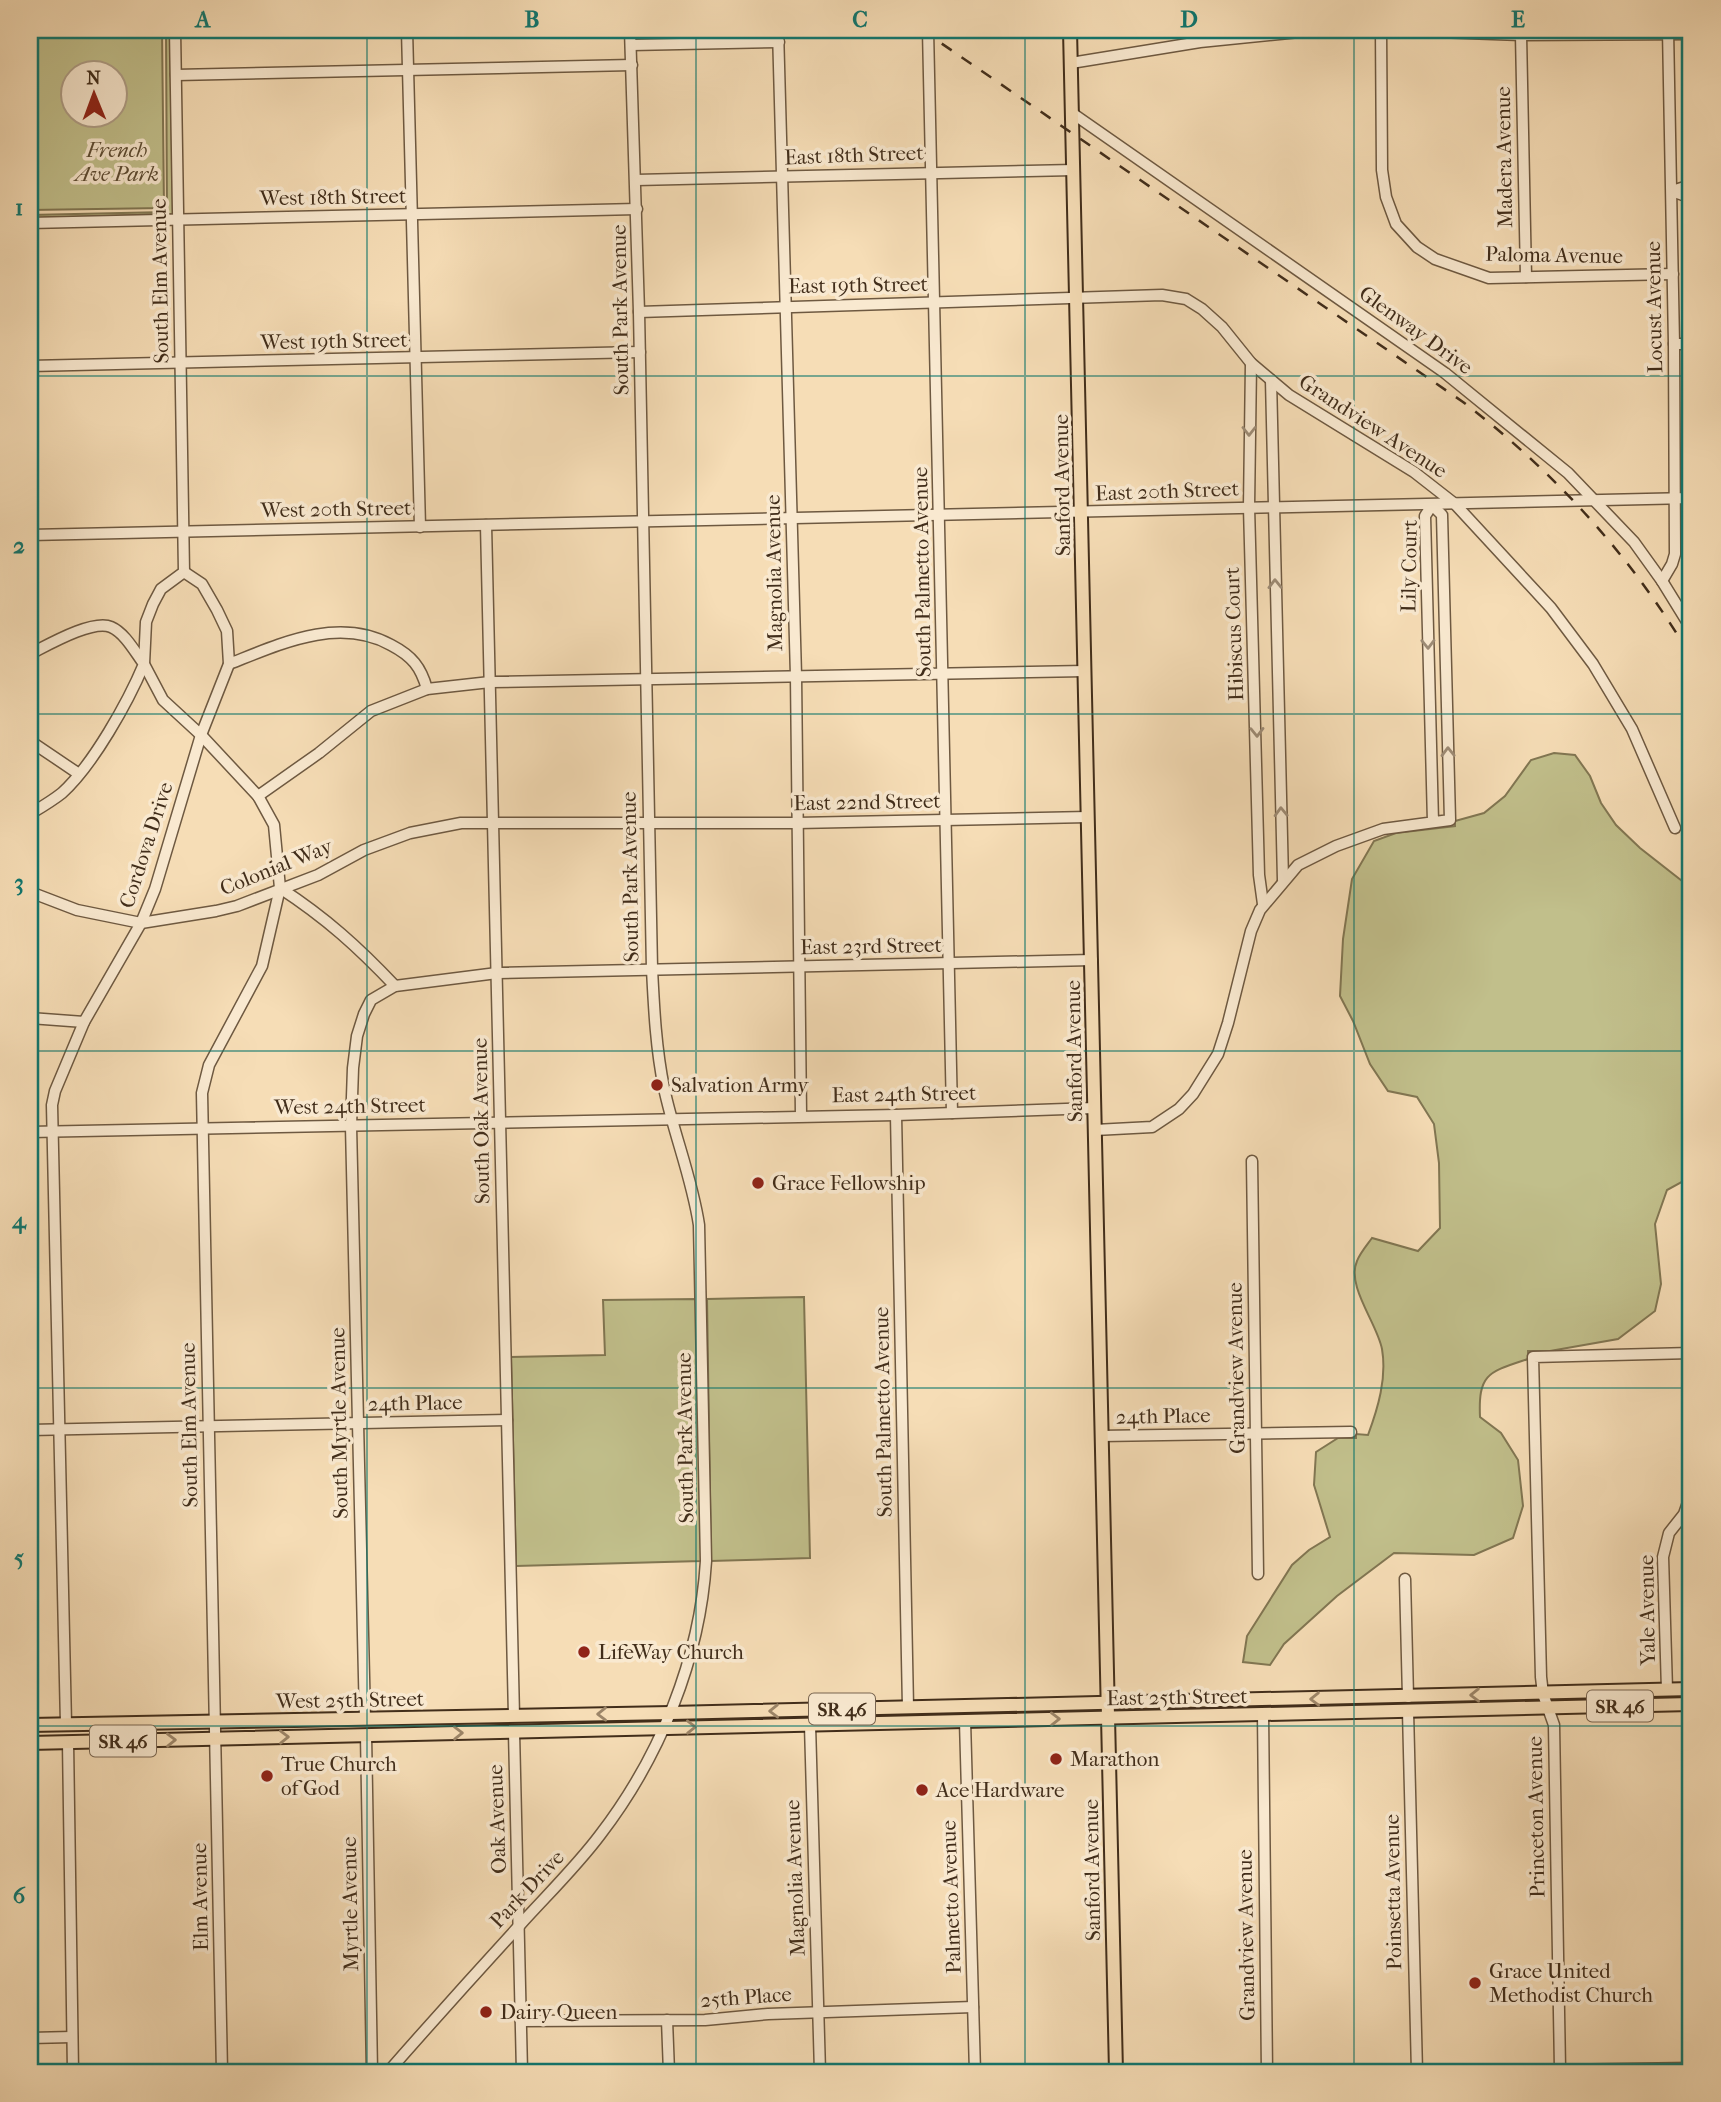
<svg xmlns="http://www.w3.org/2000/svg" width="1721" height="2102" font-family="'IM FELL French Canon',serif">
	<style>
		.green { fill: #c1bf8b; stroke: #817652; stroke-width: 2; fill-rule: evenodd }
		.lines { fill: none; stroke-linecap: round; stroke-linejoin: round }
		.minor-casing { stroke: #6e5941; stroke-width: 13 }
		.major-casing { stroke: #412d1a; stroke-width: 16 }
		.minor { stroke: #f9e9d0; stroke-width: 10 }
		.major { stroke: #f6ddb6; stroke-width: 12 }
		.rail { stroke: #412d1a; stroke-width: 2.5; stroke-dasharray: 12 12; stroke-linecap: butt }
		.oneway { stroke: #9d8b75 }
		.oneway2 { stroke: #9c8568 }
		.grid { fill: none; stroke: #0f766e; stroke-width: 2; stroke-opacity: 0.55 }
		.poi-dot { fill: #8f2418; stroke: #f9e9d0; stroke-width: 2.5 }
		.labels { text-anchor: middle; stroke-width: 7; stroke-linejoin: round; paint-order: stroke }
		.shield { fill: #f9e9d0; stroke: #786551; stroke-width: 2 }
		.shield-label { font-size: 19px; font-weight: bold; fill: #412d1a }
		.park-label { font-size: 21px; font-style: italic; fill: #5b4a31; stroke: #f9e9d0 }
		.street-label { font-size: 21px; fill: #412d1a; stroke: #f9e9d0 }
		.poi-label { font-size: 21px; fill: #412d1a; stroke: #f9e9d0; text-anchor: start }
		.neatline { fill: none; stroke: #0f766e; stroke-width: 2.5 }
		.grid-label { font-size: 23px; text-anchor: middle; font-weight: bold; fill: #0f766e }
	</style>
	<rect width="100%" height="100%" fill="#f6ddb6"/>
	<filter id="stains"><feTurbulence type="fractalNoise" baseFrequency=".00286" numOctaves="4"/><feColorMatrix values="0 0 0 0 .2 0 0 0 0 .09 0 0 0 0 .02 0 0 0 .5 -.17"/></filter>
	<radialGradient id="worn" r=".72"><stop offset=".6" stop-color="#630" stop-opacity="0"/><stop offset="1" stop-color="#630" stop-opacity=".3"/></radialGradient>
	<!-- green -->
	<g class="green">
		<path d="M 30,30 L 162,30 L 164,208 L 30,210 ZM 74,74 L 116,74 L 116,116 L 74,116 Z"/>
		<path d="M 166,30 L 170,30 L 173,214 L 30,218 L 30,215 L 167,212 Z"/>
		<path d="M 1554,753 L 1575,755 L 1590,776 L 1601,803 L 1616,825 L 1640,848 L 1691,888 L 1691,1177 L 1667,1190 L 1655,1224 L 1661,1284 L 1655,1311 L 1618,1339 L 1550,1351 L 1528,1351 L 1528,1359 C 1489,1372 1478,1373 1480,1417 L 1501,1433 L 1518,1460 L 1523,1506 L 1513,1538 L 1474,1555 L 1394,1553 L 1337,1596 L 1284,1644 L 1270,1665 L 1243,1662 L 1247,1636 L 1292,1565 L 1309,1550 L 1330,1537 L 1314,1485 L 1316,1452 L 1338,1438 L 1356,1438 L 1356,1434 L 1368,1435 C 1378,1408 1387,1378 1382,1349 C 1377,1323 1346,1286 1357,1261 C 1360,1253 1367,1245 1372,1238 L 1418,1251 L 1440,1228 L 1439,1163 L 1434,1124 L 1417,1097 L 1388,1091 L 1370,1064 L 1353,1021 L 1340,996 L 1343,939 L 1352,879 L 1374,841 L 1396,833 L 1455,826 L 1455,821 L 1484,813 L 1505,796 L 1531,760 Z"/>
		<path d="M 804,1297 L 810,1558 L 711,1561 L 707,1299 Z"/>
		<path d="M 697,1299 L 701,1561 L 516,1566 L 511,1357 L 605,1355 L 603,1300 Z"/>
	</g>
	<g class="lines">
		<defs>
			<g id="minor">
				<path d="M 175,30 L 184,572 L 161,589 L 153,604 L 146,622 L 144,664 L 163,700 L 201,735 L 258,796 L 274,825 L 280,888 L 262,966 L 209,1065 L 202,1093 L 222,2072"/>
				<path d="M 407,30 L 420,527"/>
				<path d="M 778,30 L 796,676 L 801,1115"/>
				<path d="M 928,30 L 952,1113"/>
				<path d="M 1381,30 L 1382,170 L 1386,197 L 1396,224 L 1417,247 L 1435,259 L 1489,278 L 1673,274"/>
				<path d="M 1521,35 L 1526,277"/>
				<path d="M 631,45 L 779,42"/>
				<path d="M 1071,63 L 1200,42 L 1309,31 L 1381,30 L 1521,35 L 1691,34"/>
				<path d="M 176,75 L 632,65"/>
				<path d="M 1072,113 L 1445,373 L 1568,473 L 1634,542 L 1662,581 L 1691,628"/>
				<path d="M 636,180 L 1074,170"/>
				<path d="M 1672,191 L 1691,198"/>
				<path d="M 1672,191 L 1691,185"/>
				<path d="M 30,223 L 637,209"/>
				<path d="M 639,312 L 1162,295 L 1186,299 L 1202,309 L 1222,327 L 1251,363 L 1289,395 L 1414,472 L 1455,504 L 1551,608 L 1593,664 L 1632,729 L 1675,828"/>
				<path d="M 1674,344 L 1691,344"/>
				<path d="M 1251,363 L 1249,507 L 1259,875 L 1263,904"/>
				<path d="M 30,366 L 640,352"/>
				<path d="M 1271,380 L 1283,880"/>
				<path d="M 486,525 L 514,1716"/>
				<path d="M 30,535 L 1691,498"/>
				<path d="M 1662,581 L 1672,564 L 1675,554 L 1674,344 L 1668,30"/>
				<path d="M 30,654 C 48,645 93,619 111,627 C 125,633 135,652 144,664 C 128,702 93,765 62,793 C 52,801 40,808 30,814"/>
				<path d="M 229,664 C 280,644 338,616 391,645 C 412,656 421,667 427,689"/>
				<path d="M 30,741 L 79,774"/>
				<path d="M 258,796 L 319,753 L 371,711 L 427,689 L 490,682 L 1085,671"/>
				<path d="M 280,888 C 326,918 358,947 395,986"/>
				<path d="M 30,892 L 77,910 L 141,923 L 216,911 L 237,906 L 318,875 L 364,850 L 410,833 L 461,823 L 797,823 L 1088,817"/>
				<path d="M 30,1018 L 84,1022"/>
				<path d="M 896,1115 L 908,1707"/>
				<path d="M 1095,1130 L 1152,1127 L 1179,1109 L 1193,1094 L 1218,1054 L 1228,1023 L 1251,931 L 1260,910 L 1298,865 L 1336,846 L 1383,829 L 1450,820 L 1442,515 L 1432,505 L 1425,516 L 1433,822"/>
				<path d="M 30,1132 L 896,1115 L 1094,1108"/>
				<path d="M 1252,1161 L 1258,1574"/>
				<path d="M 30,1430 L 507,1420"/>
				<path d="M 1101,1436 L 1351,1432"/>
				<path d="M 1405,1579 L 1408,1697"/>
				<path d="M 1667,1690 L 1663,1557 L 1669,1533 L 1684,1514 L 1691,1494"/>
				<path d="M 1408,1711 L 1417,2072"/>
				<path d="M 1263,1714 L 1267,2072"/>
				<path d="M 365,1719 L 351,1126 L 353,1068 L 357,1036 L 364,1014 L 371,1000 L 395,986 L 497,973 L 1092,960"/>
				<path d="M 965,1721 L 975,2072"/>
				<path d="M 66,1724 L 52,1105 L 55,1091 L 84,1022 L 141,923 L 155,889 L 201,735 L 229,664 L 227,631 L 217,610 L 202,584 L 184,572"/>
				<path d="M 810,1725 L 820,2072"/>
				<path d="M 514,1732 L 522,2072"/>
				<path d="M 366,1735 L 372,2072"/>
				<path d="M 68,1742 L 73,2072"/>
				<path d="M 667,2020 L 669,2072"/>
				<path d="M 521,2021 L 705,2020 L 768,2014 L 973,2007"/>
				<path d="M 30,2038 L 72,2037"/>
				<path d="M 1560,2069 L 1554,1725 L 1543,1694 L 1541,1677 L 1533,1357 L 1691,1353"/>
				<path d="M 388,2072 C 431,2023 475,1974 519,1926 C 546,1896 576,1867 600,1835 C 660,1757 700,1659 706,1561 L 699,1225 C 692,1178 674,1135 664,1088 C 656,1049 654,1009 652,969 L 639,312 L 630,30"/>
				<path d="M 1433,2072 L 1691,2068"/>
			</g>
			<g id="major">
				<path d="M 1070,30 L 1116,2072"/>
				<path d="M 30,1725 L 671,1713 L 1691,1689"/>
				<path d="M 30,1743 L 1691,1704"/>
			</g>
		</defs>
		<!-- minor casing -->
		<use href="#minor" class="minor-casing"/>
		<!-- major casing -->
		<use href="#major" class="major-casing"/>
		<!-- minor -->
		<use href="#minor" class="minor"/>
		<!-- major -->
		<use href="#major" class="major"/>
		<!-- rail -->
		<path class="rail" d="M 922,30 L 1463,402 C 1555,472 1632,557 1691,657"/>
	</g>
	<!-- one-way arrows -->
	<defs><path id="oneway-chevron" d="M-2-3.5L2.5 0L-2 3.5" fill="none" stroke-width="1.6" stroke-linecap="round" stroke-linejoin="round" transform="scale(1.75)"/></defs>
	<g class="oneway">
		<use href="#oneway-chevron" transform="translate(1249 431) rotate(90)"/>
		<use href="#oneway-chevron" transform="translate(1275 584) rotate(-91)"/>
		<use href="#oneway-chevron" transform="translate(1428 644) rotate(89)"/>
		<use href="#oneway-chevron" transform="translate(1257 732) rotate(89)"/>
		<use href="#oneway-chevron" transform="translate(1448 752) rotate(-91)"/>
		<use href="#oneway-chevron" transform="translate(1281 812) rotate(-92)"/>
	</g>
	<g class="oneway2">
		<use href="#oneway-chevron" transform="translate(1475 1695) rotate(179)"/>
		<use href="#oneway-chevron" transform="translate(1315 1699) rotate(179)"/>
		<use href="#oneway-chevron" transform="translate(774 1711) rotate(179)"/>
		<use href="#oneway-chevron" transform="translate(602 1714) rotate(179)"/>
		<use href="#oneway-chevron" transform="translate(1055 1719) rotate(-1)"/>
		<use href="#oneway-chevron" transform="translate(691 1727) rotate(-1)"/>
		<use href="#oneway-chevron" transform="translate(458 1733) rotate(-1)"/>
		<use href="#oneway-chevron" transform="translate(284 1737) rotate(-1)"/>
		<use href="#oneway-chevron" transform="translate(171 1740) rotate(-1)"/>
	</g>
	<!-- grid -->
	<path class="grid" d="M 367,30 L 367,2072M 696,30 L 696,2072M 1025,30 L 1025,2072M 1354,30 L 1354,2072M 30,376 L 1691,376M 30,714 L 1691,714M 30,1051 L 1691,1051M 30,1388 L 1691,1388M 30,1726 L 1691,1726"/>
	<!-- markers -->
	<g class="poi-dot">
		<circle cx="657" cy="1085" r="7"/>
		<circle cx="758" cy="1183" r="7"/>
		<circle cx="584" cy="1652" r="7"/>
		<circle cx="1056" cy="1759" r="7"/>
		<circle cx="267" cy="1776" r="7"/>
		<circle cx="922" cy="1790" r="7"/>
		<circle cx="1475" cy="1983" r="7"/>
		<circle cx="486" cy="2012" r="7"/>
	</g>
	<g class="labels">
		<!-- shield labels -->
		<g class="shield">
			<rect x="1587" y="1690.5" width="66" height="31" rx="5"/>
			<rect x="809" y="1693.5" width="66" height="31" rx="5"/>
			<rect x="90" y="1725.5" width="66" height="31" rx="5"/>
		</g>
		<g class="shield-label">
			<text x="1620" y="1713">SR 46</text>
			<text x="842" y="1716">SR 46</text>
			<text x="123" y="1748">SR 46</text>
		</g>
		<!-- park labels -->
		<g class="park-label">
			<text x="117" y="157">French<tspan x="117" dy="24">Ave Park</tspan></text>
		</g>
		<!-- street labels -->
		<g class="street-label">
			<text transform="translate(854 155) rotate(-2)" y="7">East 18th Street</text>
			<text transform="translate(1504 157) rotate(-91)" y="7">Madera Avenue</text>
			<text transform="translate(333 197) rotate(-1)" y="7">West 18th Street</text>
			<text transform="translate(1554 255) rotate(1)" y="7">Paloma Avenue</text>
			<text transform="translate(160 281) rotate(-91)" y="7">South Elm Avenue</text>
			<text transform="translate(858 285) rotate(-1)" y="7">East 19th Street</text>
			<text transform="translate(1654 307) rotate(-91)" y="7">Locust Avenue</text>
			<text transform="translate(620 310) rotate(-91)" y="7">South Park Avenue</text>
			<text transform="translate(1416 330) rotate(36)" y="7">Glenway Drive</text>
			<text transform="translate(334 341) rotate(-1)" y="7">West 19th Street</text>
			<text transform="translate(1373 426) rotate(33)" y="7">Grandview Avenue</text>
			<text transform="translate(1062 485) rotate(-91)" y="7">Sanford Avenue</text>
			<text transform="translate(1167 491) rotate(-2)" y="7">East 20th Street</text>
			<text transform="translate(336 509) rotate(-1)" y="7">West 20th Street</text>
			<text transform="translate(1409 566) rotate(-89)" y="7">Lily Court</text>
			<text transform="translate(922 572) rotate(-91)" y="7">South Palmetto Avenue</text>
			<text transform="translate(774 573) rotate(-91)" y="7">Magnolia Avenue</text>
			<text transform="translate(1234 634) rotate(-92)" y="7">Hibiscus Court</text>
			<text transform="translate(867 802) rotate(-1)" y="7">East 22nd Street</text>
			<text transform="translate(146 845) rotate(-72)" y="7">Cordova Drive</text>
			<text transform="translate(276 867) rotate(-22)" y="7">Colonial Way</text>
			<text transform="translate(630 877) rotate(-91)" y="7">South Park Avenue</text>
			<text transform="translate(871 946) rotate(-1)" y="7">East 23rd Street</text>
			<text transform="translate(1074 1051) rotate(-91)" y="7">Sanford Avenue</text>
			<text transform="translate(904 1094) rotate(-1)" y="7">East 24th Street</text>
			<text transform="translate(350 1106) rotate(-1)" y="7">West 24th Street</text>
			<text transform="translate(481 1121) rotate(-91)" y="7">South Oak Avenue</text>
			<text transform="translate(1236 1368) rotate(-91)" y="7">Grandview Avenue</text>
			<text transform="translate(415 1403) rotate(-1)" y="7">24th Place</text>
			<text transform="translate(883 1412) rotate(-91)" y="7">South Palmetto Avenue</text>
			<text transform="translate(1163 1416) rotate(-1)" y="7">24th Place</text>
			<text transform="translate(339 1423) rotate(-91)" y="7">South Myrtle Avenue</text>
			<text transform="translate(189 1425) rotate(-91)" y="7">South Elm Avenue</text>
			<text transform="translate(685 1438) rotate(-91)" y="7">South Park Avenue</text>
			<text transform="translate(1647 1610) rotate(-91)" y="7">Yale Avenue</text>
			<text transform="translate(1177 1697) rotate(-1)" y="7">East 25th Street</text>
			<text transform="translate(350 1700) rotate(-1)" y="7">West 25th Street</text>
			<text transform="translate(1536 1817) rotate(-91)" y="7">Princeton Avenue</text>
			<text transform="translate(497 1819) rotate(-92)" y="7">Oak Avenue</text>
			<text transform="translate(1092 1870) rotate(-91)" y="7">Sanford Avenue</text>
			<text transform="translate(795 1878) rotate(-92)" y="7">Magnolia Avenue</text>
			<text transform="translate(527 1889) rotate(-47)" y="7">Park Drive</text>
			<text transform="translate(1393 1892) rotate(-91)" y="7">Poinsetta Avenue</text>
			<text transform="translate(200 1897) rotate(-91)" y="7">Elm Avenue</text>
			<text transform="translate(951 1897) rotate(-92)" y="7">Palmetto Avenue</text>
			<text transform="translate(350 1904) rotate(-91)" y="7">Myrtle Avenue</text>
			<text transform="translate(1246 1935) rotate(-91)" y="7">Grandview Avenue</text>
			<text transform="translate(746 1997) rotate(-4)" y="7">25th Place</text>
		</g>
		<!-- poi labels -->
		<g class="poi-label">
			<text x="671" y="1092">Salvation Army</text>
			<text x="772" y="1190">Grace Fellowship</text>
			<text x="598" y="1659">LifeWay Church</text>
			<text x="1070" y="1766">Marathon</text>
			<text x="281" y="1771">True Church<tspan x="281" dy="24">of God</tspan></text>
			<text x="936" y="1797">Ace Hardware</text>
			<text x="1489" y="1978">Grace United<tspan x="1489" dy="24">Methodist Church</tspan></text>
			<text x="500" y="2019">Dairy Queen</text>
		</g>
	</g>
	<!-- margin -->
	<rect width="1721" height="2102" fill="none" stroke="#f6ddb6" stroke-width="77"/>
	<!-- north arrow -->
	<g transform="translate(94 94) rotate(359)"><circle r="33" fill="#f9e9d0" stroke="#af9e87" stroke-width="2"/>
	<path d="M0-5L12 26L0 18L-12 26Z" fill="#8f2418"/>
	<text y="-10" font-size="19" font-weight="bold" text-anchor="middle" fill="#412d1a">N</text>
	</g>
	<rect x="38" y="38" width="1644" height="2026" class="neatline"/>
	<g class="grid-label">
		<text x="203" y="27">A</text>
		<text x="532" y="27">B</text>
		<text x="860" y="27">C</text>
		<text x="1189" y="27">D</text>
		<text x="1518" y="27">E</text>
		<text x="19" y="215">1</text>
		<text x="19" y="553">2</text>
		<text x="19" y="890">3</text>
		<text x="19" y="1228">4</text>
		<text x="19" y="1565">5</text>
		<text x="19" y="1903">6</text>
	</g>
	<rect width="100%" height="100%" filter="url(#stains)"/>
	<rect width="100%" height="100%" fill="url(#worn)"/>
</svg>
